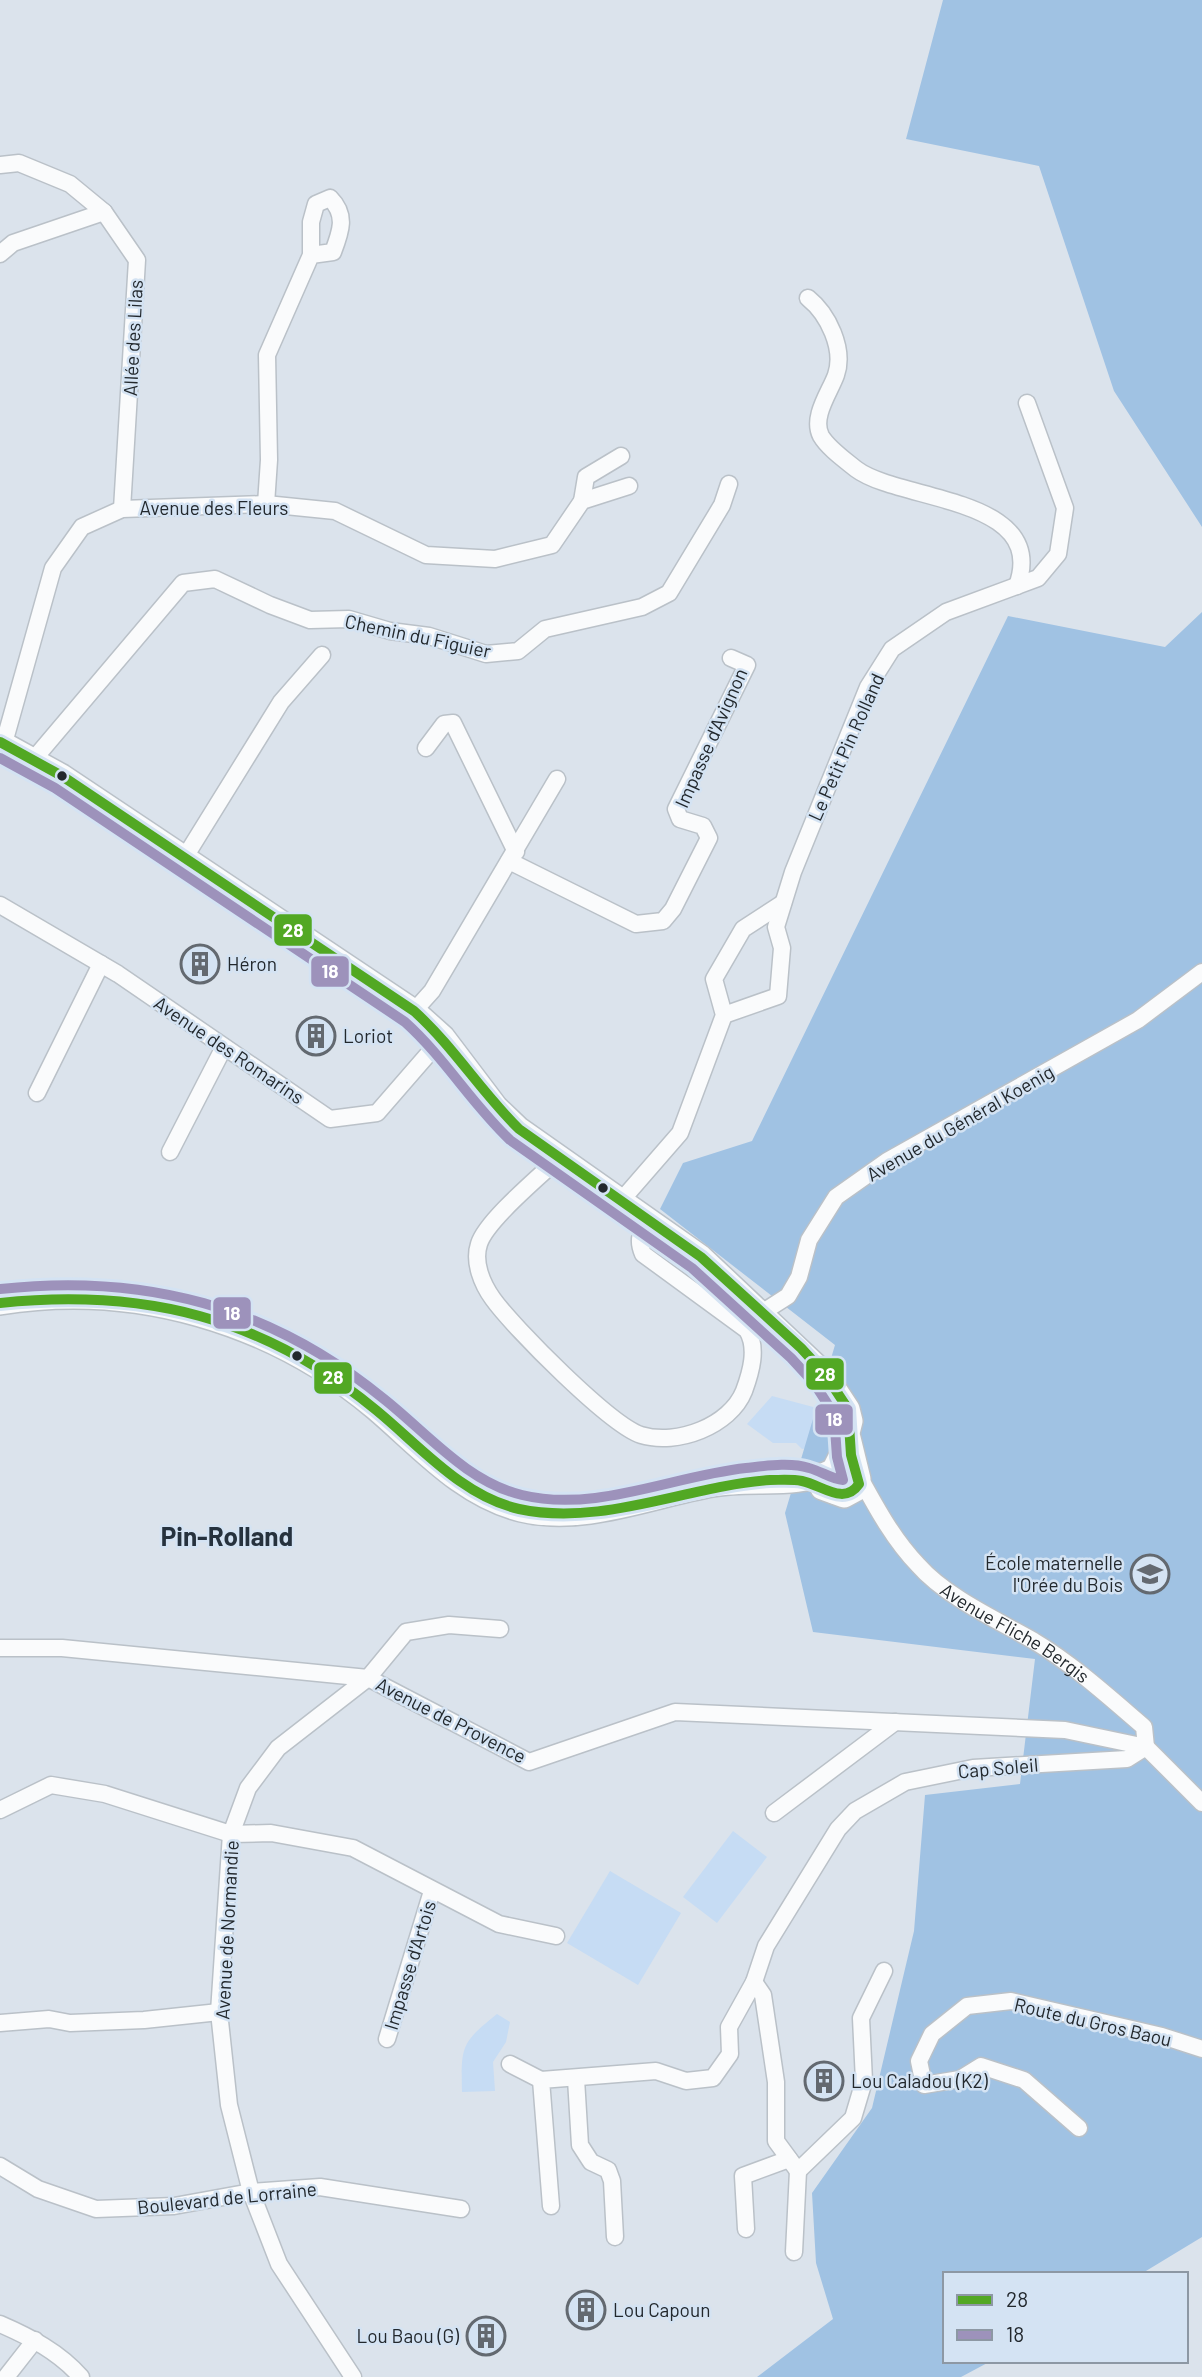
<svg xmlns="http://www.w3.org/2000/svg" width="1202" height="2377" font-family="Barlow,sans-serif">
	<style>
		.green { fill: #c6dcf4 }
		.forest { fill: #a0c2e3 }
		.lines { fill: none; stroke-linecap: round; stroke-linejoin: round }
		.street-casing { stroke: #bac1c8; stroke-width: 19 }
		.secondary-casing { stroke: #bac1c8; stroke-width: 26 }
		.street { stroke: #fafbfc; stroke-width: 16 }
		.secondary { stroke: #fafbfc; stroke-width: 23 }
		.bus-1-casing { stroke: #d4e3f3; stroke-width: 16 }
		.bus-2-casing { stroke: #d4e3f3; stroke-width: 16 }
		.bus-1 { stroke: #52a823; stroke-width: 10 }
		.bus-2 { stroke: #9d92bb; stroke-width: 10 }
		.bus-dot { fill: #22282d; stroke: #d4e3f3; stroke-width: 2.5 }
		.labels { text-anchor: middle; stroke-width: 5; stroke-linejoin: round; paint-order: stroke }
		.street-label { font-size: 19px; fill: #22282d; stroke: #d4e3f3 }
		.poi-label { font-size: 19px; fill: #22282d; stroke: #d4e3f3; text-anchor: start }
		.district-label { font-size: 26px; font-weight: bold; fill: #26323e; stroke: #d4e3f3 }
		.line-badge { stroke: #d4e3f3; stroke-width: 2.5 }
		.badge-label { font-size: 19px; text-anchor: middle; font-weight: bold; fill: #fff }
	</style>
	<rect width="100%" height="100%" fill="#dbe3ec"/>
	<!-- green -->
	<g class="green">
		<path d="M 772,1396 L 817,1408 L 814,1417 L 822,1446 L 802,1449 L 796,1443 L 773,1443 L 747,1424 Z"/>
		<path d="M 733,1831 L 767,1857 L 717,1923 L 683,1897 Z"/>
		<path d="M 610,1871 L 681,1913 L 638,1985 L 567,1943 Z"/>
		<path d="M 497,2014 L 510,2022 L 506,2042 L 493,2062 L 495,2091 L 462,2092 C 461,2046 461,2043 497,2014 Z"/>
	</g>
	<!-- forest -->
	<g class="forest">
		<path d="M 943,0 L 1202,0 L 1202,527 L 1114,391 L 1039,166 L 906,139 Z"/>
		<path d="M 1202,612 L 1202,2237 L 1141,2274 L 945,2274 L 945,2361 L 991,2361 L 961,2377 L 757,2377 L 833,2319 L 816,2263 L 812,2193 L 872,2108 L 914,1931 L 925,1795 L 1020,1784 L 1035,1659 L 813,1632 L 785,1513 L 835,1345 L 660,1209 L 683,1163 L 752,1141 L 1008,616 L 1165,647 Z"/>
	</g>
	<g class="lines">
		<defs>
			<g id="street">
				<path d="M 0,165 L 19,163 L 70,184 L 104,212 L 137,260 L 122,509"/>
				<path d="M 0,254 L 13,243 L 104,212"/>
				<path d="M 808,298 C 828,314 845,349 836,375 C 830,392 811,417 821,436 C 828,448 845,460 856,469 C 900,502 1049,496 1017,586"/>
				<path d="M 582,501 L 586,477 L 621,456"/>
				<path d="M 266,504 L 269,460 L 267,355 L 311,255 L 311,222 L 316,204 L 330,198 C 347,215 341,231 333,252 L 311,255"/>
				<path d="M 4,743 L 53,568 L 82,527 L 122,509 L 266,504 L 335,511 L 426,555 L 495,559 L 552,545 L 582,501 L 629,486"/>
				<path d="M 426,748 L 444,724 L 453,723 L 516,852"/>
				<path d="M 34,759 L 183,583 L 215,579 L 270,605 L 310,620 L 349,619 L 390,631 L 429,636 L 486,654 L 518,651 L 545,629 L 642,607 L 669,593 L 722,505 L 729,484"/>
				<path d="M 185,857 L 281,702 L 322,655"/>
				<path d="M 509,861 L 636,924 L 663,921 L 673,909 L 709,838 L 703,826 L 680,819 L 676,809 L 747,665 L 731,658"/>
				<path d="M 0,905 L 118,974 L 330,1119 L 377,1113 L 443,1037"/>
				<path d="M 414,1011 L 432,991 L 557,779"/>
				<path d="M 724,1015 L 778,996 L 782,948 L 776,927 L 793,872 L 868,687 L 892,649 L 946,612 L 1038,578 L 1058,554 L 1065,508 L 1027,403"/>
				<path d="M 37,1093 L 101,964"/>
				<path d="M 170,1152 L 224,1047"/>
				<path d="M 558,1159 C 539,1177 486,1221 479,1244 C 473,1262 482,1284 493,1299 C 513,1327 610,1425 641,1435 C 677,1446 730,1426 744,1391 C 751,1372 758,1348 747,1330 L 643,1254 C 637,1240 640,1233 649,1220"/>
				<path d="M 620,1202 L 680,1133 L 724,1015 L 714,979 L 743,929 L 783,903"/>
				<path d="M 763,1312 L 788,1296 L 799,1277 L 809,1240 L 836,1197 L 887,1161 L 1138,1020 L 1202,972"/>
				<path id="s1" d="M 859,1476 C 876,1507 893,1539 918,1565 C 946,1597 997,1620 1034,1641 C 1074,1665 1109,1697 1144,1727 L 1146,1747"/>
				<path d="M 0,1648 L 62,1648 L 368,1678 L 529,1762 L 675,1712 L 1065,1730 L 1146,1747 L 1202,1803"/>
				<path d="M 0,1810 L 51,1785 L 105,1794 L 231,1834 L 271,1833 L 353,1848 L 499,1924 L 556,1936"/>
				<path d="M 774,1813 L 895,1722"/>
				<path d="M 754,1982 L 763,1995 L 776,2082 L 776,2141 L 798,2171 L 853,2118 L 864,2081 L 861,2018 L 884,1971"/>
				<path d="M 0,2023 L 49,2019 L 70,2023 L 144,2020 L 219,2012"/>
				<path d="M 387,2039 L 432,1891"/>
				<path d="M 510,2064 L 541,2080"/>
				<path d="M 576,2079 L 580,2145 L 591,2162 L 608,2170 L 612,2181 L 615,2237"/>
				<path d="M 1079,2128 L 1024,2080 L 981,2066 L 960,2079 L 924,2085 L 919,2061 L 932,2034 L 967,2006 L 1011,2001 L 1162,2036 L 1202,2049"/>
				<path d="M 0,2166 L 38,2189 L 96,2209 L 174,2206 L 251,2192 L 320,2187 L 461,2209"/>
				<path d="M 551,2206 L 541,2080 L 656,2071 L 686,2081 L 713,2078 L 730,2054 L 729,2027 L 754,1982 L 766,1946 L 838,1829 L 855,1811 L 905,1782 L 973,1768 L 1127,1759 L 1146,1747"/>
				<path d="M 746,2229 L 743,2176 L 789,2159"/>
				<path d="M 794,2252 L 798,2171"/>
				<path d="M 0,2324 C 30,2337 59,2352 81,2377"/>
				<path d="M 6,2377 L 35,2340"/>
				<path d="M 353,2377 L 279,2264 L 251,2192 L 229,2105 L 219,2012 L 231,1834 L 248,1788 L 278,1748 L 368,1678 L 406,1632 L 449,1625 L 500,1629"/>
			</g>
			<g id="secondary">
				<path d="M 0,742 L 62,776 L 414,1011 L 443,1037 L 496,1107 L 519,1129 L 701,1257 L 825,1374 L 848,1409 L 851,1421 L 844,1449 L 829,1479 L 834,1492"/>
				<path d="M 0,1303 C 134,1281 271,1321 375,1408 C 420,1446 461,1495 521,1510 C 585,1525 650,1496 713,1485 C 751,1478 797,1488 832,1471"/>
				<path d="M 822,1488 L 844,1496 L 857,1489 L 859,1479 L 849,1438"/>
			</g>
		</defs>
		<!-- street casing -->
		<use href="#street" class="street-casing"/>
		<!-- secondary casing -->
		<use href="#secondary" class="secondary-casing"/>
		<!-- street -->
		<use href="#street" class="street"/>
		<!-- secondary -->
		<use href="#secondary" class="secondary"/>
		<defs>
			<path id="bus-1" d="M 0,742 L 62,776 L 414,1011 C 454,1047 481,1092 519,1129 L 701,1257 L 801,1348 L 825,1374 L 848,1409 L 851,1455 L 859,1484 C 844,1506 822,1485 802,1481 C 792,1479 781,1480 770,1480 C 687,1486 602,1527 519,1509 C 462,1496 420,1446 376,1410 C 263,1317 144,1288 0,1303"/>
			<path id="bus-2" d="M 0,758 L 55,788 L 405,1022 C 445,1058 471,1103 510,1140 L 692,1268 L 791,1358 L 814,1383 L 834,1414 L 837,1457 L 843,1480 C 831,1479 821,1471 809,1468 C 790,1462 765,1466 746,1468 C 672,1476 596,1513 522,1495 C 467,1482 427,1433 384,1399 C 270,1306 145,1273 0,1289"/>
		</defs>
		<!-- bus-1 casing -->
		<use href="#bus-1" class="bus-1-casing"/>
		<!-- bus-2 casing -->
		<use href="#bus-2" class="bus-2-casing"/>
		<!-- bus-1 -->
		<use href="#bus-1" class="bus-1"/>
		<!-- bus-2 -->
		<use href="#bus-2" class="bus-2"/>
	</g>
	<!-- icons -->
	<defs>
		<symbol id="building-ring" viewBox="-11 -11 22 22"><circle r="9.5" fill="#d4e3f3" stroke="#636970" stroke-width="1.5"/><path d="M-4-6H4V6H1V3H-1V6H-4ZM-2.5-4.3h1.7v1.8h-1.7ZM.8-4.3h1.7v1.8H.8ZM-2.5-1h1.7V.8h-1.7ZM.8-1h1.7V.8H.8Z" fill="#636970"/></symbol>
		<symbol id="school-ring" viewBox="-11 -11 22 22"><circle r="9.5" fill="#d4e3f3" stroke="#636970" stroke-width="1.5"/><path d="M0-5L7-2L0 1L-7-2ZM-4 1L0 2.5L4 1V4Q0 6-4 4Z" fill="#636970"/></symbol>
	</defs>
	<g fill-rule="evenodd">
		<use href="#building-ring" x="178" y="942" width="44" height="44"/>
		<use href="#building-ring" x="294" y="1014" width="44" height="44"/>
		<use href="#school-ring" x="1128" y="1552" width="44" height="44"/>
		<use href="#building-ring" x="802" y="2059" width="44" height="44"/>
		<use href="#building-ring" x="564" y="2288" width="44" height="44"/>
		<use href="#building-ring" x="464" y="2314" width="44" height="44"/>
	</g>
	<!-- markers -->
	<g class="bus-dot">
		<circle cx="62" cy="776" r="6"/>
		<circle cx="603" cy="1188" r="6"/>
		<circle cx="297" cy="1356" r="6"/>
	</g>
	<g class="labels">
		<!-- street labels -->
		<g class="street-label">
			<text transform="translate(133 338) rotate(-87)" y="7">Allée des Lilas</text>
			<text x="214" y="515">Avenue des Fleurs</text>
			<text transform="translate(418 636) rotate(12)" y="7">Chemin du Figuier</text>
			<text transform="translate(711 738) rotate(-66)" y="7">Impasse d'Avignon</text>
			<text transform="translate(846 747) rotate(-66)" y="7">Le Petit Pin Rolland</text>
			<text transform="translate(229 1050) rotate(34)" y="7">Avenue des Romarins</text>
			<text transform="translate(960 1123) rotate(-30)" y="7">Avenue du Général Koenig</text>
			<text dy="7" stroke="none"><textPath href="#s1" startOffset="226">Avenue Fliche Bergis</textPath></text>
			<text transform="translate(451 1720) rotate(27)" y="7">Avenue de Provence</text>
			<text transform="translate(998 1768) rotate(-5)" y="7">Cap Soleil</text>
			<text transform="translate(227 1930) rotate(-87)" y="7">Avenue de Normandie</text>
			<text transform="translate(410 1965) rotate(-73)" y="7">Impasse d'Artois</text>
			<text transform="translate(1093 2022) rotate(13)" y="7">Route du Gros Baou</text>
			<text transform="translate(227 2198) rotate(-6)" y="7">Boulevard de Lorraine</text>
		</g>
		<!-- poi labels -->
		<g class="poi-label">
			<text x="227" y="971">Héron</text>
			<text x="343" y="1043">Loriot</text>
			<text x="1123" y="1570" text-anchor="end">École maternelle<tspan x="1123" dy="22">l'Orée du Bois</tspan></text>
			<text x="851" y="2088">Lou Caladou (K2)</text>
			<text x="613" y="2317">Lou Capoun</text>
			<text x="459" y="2343" text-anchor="end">Lou Baou (G)</text>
		</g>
		<!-- district labels -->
		<g class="district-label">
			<text x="227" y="1546">Pin-Rolland</text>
		</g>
	</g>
	<g class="line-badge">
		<rect x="273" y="913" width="40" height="34" rx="7" fill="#52a823"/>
		<rect x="310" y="955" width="40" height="33" rx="7" fill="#9d92bb"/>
		<rect x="212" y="1296" width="40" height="34" rx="7" fill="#9d92bb"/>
		<rect x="805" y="1357" width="40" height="34" rx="7" fill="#52a823"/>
		<rect x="313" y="1361" width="40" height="34" rx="7" fill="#52a823"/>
		<rect x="814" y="1403" width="40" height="33" rx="7" fill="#9d92bb"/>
	</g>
	<g class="badge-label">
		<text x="293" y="937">28</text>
		<text x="330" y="978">18</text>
		<text x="232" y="1320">18</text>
		<text x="825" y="1381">28</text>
		<text x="333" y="1384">28</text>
		<text x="834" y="1426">18</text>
	</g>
	<!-- legend -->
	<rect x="943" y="2272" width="245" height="91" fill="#d4e3f3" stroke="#8d98a4" stroke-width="2"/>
	<rect x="957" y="2295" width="35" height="10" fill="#52a823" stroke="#8d98a4" stroke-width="2"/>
	<text x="1006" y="2307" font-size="21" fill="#22282d">28</text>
	<rect x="957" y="2330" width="35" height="10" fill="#9d92bb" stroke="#8d98a4" stroke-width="2"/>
	<text x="1006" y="2342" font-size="21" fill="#22282d">18</text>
</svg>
